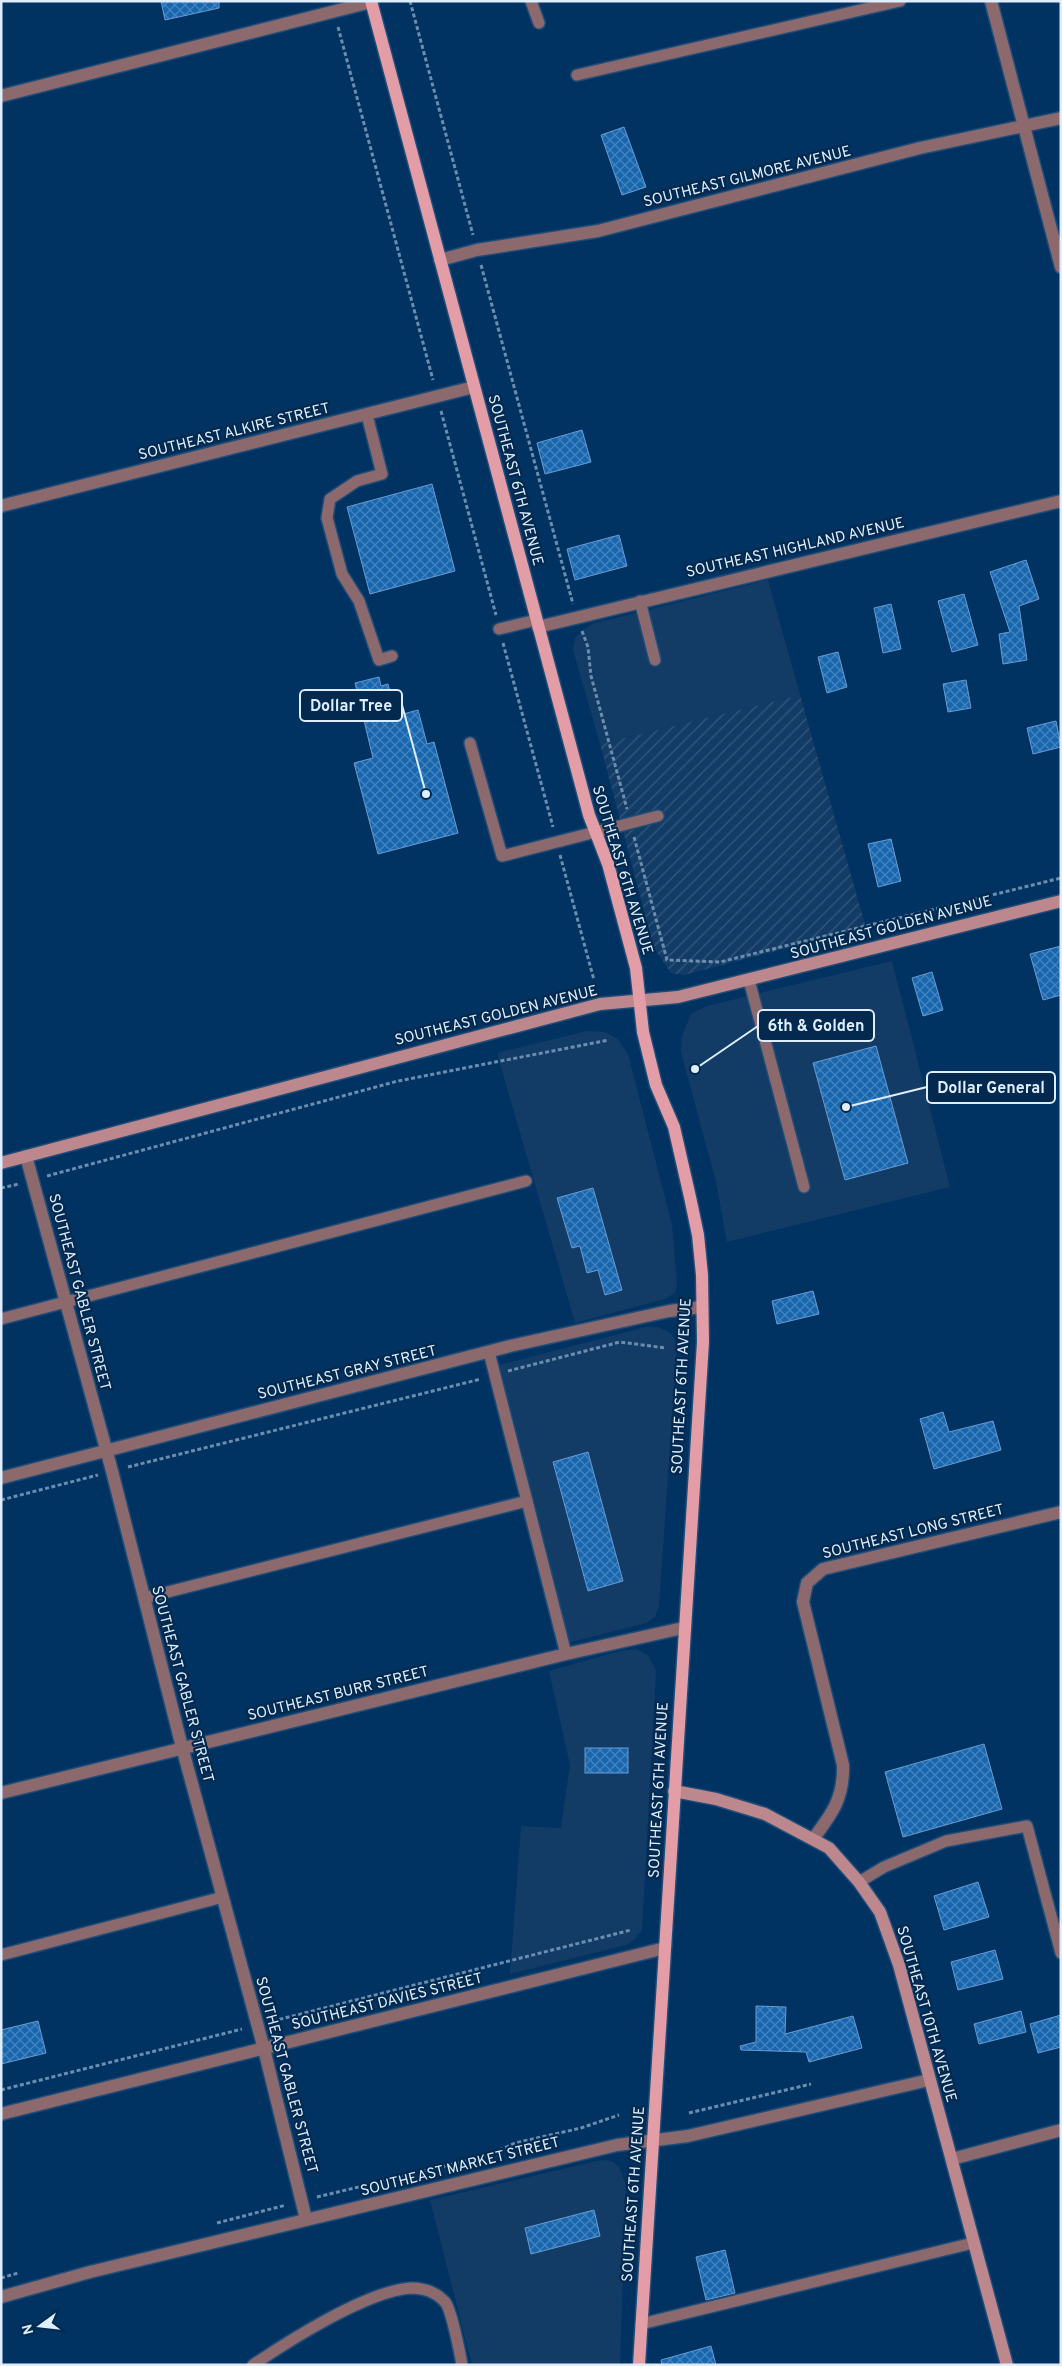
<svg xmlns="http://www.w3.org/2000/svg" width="1062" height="2366" font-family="Overpass,sans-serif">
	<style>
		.built { fill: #123c66 }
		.industrial { fill: url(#industrial-furrows) }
		.building { fill: url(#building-cross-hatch); stroke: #699bd2 }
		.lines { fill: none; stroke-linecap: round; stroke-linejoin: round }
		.lane-casing { stroke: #1f4d78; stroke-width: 14 }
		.street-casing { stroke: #1f4d78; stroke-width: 15 }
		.secondary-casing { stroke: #1f4d78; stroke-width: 15 }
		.primary-casing { stroke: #1f4d78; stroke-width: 15 }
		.path { stroke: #6c8dae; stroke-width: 3; stroke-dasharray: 4 2.5; stroke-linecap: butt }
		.lane { stroke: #8b696d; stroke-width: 11 }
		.street { stroke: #8b696d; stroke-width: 12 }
		.secondary { stroke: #bc878d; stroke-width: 12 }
		.primary { stroke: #e29da6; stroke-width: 12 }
		.labels { text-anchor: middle; stroke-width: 4.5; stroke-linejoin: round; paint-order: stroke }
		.street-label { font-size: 15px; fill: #deedff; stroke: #032a4e }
		.leader { fill: none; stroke: #deedff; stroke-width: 2 }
		.callout-dot { fill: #deedff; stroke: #032a4e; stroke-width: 2 }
		.callout { fill: #032a4e; stroke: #deedff; stroke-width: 2 }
		.callout-label { font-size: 16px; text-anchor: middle; font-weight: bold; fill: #deedff }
	</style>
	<defs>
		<pattern id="industrial-furrows" width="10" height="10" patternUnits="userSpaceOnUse" patternTransform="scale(1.25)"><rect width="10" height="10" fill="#123c66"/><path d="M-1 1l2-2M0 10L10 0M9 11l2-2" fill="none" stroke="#34587d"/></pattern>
		<pattern id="building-cross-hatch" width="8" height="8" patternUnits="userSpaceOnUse" patternTransform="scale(1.25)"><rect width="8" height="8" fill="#1866ae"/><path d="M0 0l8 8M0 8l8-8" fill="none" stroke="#4484be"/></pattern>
	</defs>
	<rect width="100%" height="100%" fill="#003362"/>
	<!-- built -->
	<g class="built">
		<path d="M 768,580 L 800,695 L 600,744 L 573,650 L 575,638 L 584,629 L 595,623 Z"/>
		<path d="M 892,961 L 950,1187 L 727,1242 L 716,1182 L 681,1052 L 682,1036 L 691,1014 L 707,1006 Z"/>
		<path d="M 587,1031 L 604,1032 L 617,1038 L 628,1054 L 672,1225 L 677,1284 L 675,1293 L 665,1299 L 575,1323 L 497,1053 Z"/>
		<path d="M 646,1327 L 658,1327 L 671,1333 L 677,1345 L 659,1606 L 655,1617 L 646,1623 L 568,1643 L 495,1366 Z"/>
		<path d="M 636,1649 L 648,1655 L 656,1671 L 642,1930 L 635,1939 L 626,1945 L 510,1974 L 521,1826 L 561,1828 L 570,1765 L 549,1671 L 620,1651 Z"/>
		<path d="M 601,2160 L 612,2161 L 619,2167 L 626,2185 L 620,2365 L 472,2365 L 430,2200 Z"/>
	</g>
	<!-- industrial -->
	<path class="industrial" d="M 800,695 L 866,928 L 684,975 L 671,973 L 654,948 L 600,744 Z"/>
	<!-- building -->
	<g class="building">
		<path d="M 161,1 L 219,1 L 219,8 L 165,20 Z"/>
		<path d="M 624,127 L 646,187 L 622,195 L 601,135 Z"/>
		<path d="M 582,430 L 591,462 L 545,474 L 537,443 Z"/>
		<path d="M 432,484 L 455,571 L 370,594 L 347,507 Z"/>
		<path d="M 619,535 L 627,566 L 575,580 L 567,549 Z"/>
		<path d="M 1026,560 L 1039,599 L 1019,606 L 1027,660 L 1003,664 L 999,634 L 1010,632 L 990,572 Z"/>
		<path d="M 964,594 L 978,645 L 952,652 L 938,601 Z"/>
		<path d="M 891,604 L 901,649 L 883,653 L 874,608 Z"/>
		<path d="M 838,652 L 847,687 L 827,693 L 818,657 Z"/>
		<path d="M 379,677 L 381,686 L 388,684 L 396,716 L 418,710 L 427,744 L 434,742 L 458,833 L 378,854 L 354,763 L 373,758 L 355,683 Z"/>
		<path d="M 966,680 L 971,708 L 948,712 L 943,684 Z"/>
		<path d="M 1056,721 L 1061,747 L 1033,754 L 1027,728 Z"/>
		<path d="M 891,839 L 901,881 L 878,887 L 868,844 Z"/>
		<path d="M 1061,946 L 1061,995 L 1043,1000 L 1030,954 Z"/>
		<path d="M 932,972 L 943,1010 L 923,1016 L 912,978 Z"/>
		<path d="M 876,1046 L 908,1163 L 845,1180 L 813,1063 Z"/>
		<path d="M 593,1188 L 622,1290 L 605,1295 L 598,1270 L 587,1273 L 580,1246 L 572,1248 L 557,1198 Z"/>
		<path d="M 813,1291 L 819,1314 L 777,1324 L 772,1301 Z"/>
		<path d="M 943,1412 L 949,1432 L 993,1421 L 1001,1450 L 934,1469 L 920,1419 Z"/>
		<path d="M 588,1452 L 623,1581 L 588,1591 L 553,1462 Z"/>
		<path d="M 984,1744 L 1002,1809 L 903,1837 L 885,1772 Z"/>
		<rect x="585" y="1748" width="43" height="25"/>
		<path d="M 978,1882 L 989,1917 L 944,1930 L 934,1896 Z"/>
		<path d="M 995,1950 L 1003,1979 L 958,1990 L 951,1962 Z"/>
		<path d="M 756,2006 L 786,2007 L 785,2034 L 853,2016 L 862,2048 L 809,2062 L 806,2052 L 741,2050 L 740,2046 L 756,2042 Z"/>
		<path d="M 1021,2011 L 1026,2032 L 979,2044 L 974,2024 Z"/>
		<path d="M 1061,2015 L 1061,2047 L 1038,2053 L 1030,2024 Z"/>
		<path d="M 38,2021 L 46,2053 L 1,2064 L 1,2030 Z"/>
		<path d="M 594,2210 L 600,2236 L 531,2254 L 525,2228 Z"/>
		<path d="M 725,2250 L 735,2293 L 706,2300 L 696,2257 Z"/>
		<path d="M 711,2346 L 716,2365 L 662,2365 L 661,2360 Z"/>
	</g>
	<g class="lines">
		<defs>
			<g id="lane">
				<path d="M 531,1 L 539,23"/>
				<path d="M 577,75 L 900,1"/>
				<path d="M 367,415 L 382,474 L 357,481 L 330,499 L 327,518 L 342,574 L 359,601 L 379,660 L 392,656"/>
				<path d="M 640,601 L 655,660"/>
				<path d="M 499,629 L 536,620"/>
				<path d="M 470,743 L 502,856 L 658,816"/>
				<path d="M 749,980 L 804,1187"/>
				<path d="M 1,1319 L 526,1181"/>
				<path d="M 489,1352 L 566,1654"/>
				<path d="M 144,1598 L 527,1501"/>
				<path d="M 859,1882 L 884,1867 L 946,1841 L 1027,1826 L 1061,1953"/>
				<path d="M 1,1955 L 223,1897"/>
				<path d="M 641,2324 L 973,2243"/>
				<path d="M 253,2365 C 290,2340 367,2291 411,2288 C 425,2288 436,2292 445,2302 C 451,2308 460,2353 462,2365"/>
			</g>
			<g id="street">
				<path d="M 991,1 L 1061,267"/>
				<path d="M 1,96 L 371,2"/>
				<path d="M 440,260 L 477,250 L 598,231 L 920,148 L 1061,118"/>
				<path d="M 1,506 L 474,387"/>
				<path d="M 538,627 L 1061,501"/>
				<path d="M 26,1156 L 112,1471 L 182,1747 L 264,2049 L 306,2219"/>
				<path d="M 1,1478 L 510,1346 L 669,1311 L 702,1307"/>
				<path d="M 1,1793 L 566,1654 L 683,1628"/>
				<path d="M 813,1839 C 832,1814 844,1798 843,1765 L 803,1602 L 807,1583 L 823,1569 L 1061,1512"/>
				<path d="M 1,2114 L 665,1948"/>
				<path d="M 952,2159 L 1061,2130"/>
				<path d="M 1,2297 L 90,2272 L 617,2145 L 688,2136 L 929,2080"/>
			</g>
			<g id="secondary">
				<path d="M 1,1163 L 600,1004 L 678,997 L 1061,901"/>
				<path d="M 674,1791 L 716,1799 L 765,1814 L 829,1848 L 859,1882 L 880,1912 L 899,1965 L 1007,2365"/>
			</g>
			<path id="primary" d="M 371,1 L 589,815 L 608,864 L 636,968 L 643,1032 L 656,1085 L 674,1127 L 690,1197 L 698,1235 L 702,1275 L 703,1342 L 639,2365"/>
		</defs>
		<!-- lane casing -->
		<use href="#lane" class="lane-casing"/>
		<!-- street casing -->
		<use href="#street" class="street-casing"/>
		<!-- secondary casing -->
		<use href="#secondary" class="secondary-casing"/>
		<!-- primary casing -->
		<use href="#primary" class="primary-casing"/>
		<!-- path -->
		<g class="path">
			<path d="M 410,1 L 473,235"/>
			<path d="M 338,27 L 433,380"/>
			<path d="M 481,265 L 573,604"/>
			<path d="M 441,411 L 496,615"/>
			<path d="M 582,631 L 588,647 L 591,676 L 627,809"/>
			<path d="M 503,643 L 553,827"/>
			<path d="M 634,837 L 667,960 L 720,962 L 1061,878"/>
			<path d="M 560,855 L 594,980"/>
			<path d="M 47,1176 L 398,1081 L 609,1040"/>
			<path d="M 1,1188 L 19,1184"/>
			<path d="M 508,1371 L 620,1342 L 666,1348"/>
			<path d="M 128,1467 L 481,1379"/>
			<path d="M 1,1500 L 98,1475"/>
			<path d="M 273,2021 L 631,1930"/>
			<path d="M 1,2090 L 242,2029"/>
			<path d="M 689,2113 L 811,2084"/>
			<path d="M 317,2197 L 487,2156 L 515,2143 L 581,2128 L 619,2115"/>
			<path d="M 217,2223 L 286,2205"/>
			<path d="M 1,2278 L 18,2273"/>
		</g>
		<!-- lane -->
		<use href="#lane" class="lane"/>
		<!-- street -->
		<use href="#street" class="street"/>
		<!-- secondary -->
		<use href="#secondary" class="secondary"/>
		<!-- primary -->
		<use href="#primary" class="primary"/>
	</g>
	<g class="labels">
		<!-- street labels -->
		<g class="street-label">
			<text transform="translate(747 176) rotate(-14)" y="5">SOUTHEAST GILMORE AVENUE</text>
			<text transform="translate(234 431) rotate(-14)" y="5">SOUTHEAST ALKIRE STREET</text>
			<text transform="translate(516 480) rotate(75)" y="5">SOUTHEAST 6TH AVENUE</text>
			<text transform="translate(795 547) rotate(-13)" y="5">SOUTHEAST HIGHLAND AVENUE</text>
			<text transform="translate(623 870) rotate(73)" y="5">SOUTHEAST 6TH AVENUE</text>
			<text transform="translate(891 927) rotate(-15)" y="5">SOUTHEAST GOLDEN AVENUE</text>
			<text transform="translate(496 1015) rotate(-14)" y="5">SOUTHEAST GOLDEN AVENUE</text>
			<text transform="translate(80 1292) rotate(75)" y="5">SOUTHEAST GABLER STREET</text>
			<text transform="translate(347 1372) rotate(-14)" y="5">SOUTHEAST GRAY STREET</text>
			<text transform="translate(681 1386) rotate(-87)" y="5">SOUTHEAST 6TH AVENUE</text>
			<text transform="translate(913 1531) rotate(-14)" y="5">SOUTHEAST LONG STREET</text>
			<text transform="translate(183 1684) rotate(75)" y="5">SOUTHEAST GABLER STREET</text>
			<text transform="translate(338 1693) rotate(-14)" y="5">SOUTHEAST BURR STREET</text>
			<text transform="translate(658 1790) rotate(-87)" y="5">SOUTHEAST 6TH AVENUE</text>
			<text transform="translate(387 2001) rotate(-14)" y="5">SOUTHEAST DAVIES STREET</text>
			<text transform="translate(927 2014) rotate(74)" y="5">SOUTHEAST 10TH AVENUE</text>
			<text transform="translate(287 2075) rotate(75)" y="5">SOUTHEAST GABLER STREET</text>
			<text transform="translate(460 2166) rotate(-14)" y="5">SOUTHEAST MARKET STREET</text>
			<text transform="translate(633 2194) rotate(-86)" y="5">SOUTHEAST 6TH AVENUE</text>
		</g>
	</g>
	<!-- callouts -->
	<path class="leader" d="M426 794L402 705M695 1069L758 1026M846 1107L927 1087"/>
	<g class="callout-dot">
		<circle cx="426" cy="794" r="5"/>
		<circle cx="695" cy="1069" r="5"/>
		<circle cx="846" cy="1107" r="5"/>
	</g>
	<g class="callout">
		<rect x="300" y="690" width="102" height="31" rx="5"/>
		<rect x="758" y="1010" width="116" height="31" rx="5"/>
		<rect x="927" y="1072" width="128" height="31" rx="5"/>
	</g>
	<g class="callout-label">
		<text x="351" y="711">Dollar Tree</text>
		<text x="816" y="1031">6th &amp; Golden</text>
		<text x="991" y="1093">Dollar General</text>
	</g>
	<!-- border -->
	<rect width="1062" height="2366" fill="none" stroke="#deedff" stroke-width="5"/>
	<!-- north arrow -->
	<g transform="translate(40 2326) rotate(255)" stroke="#032a4e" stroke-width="4" paint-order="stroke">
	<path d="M0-4L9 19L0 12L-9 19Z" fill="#deedff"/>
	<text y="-8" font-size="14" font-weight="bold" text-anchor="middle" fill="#deedff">N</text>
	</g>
</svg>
